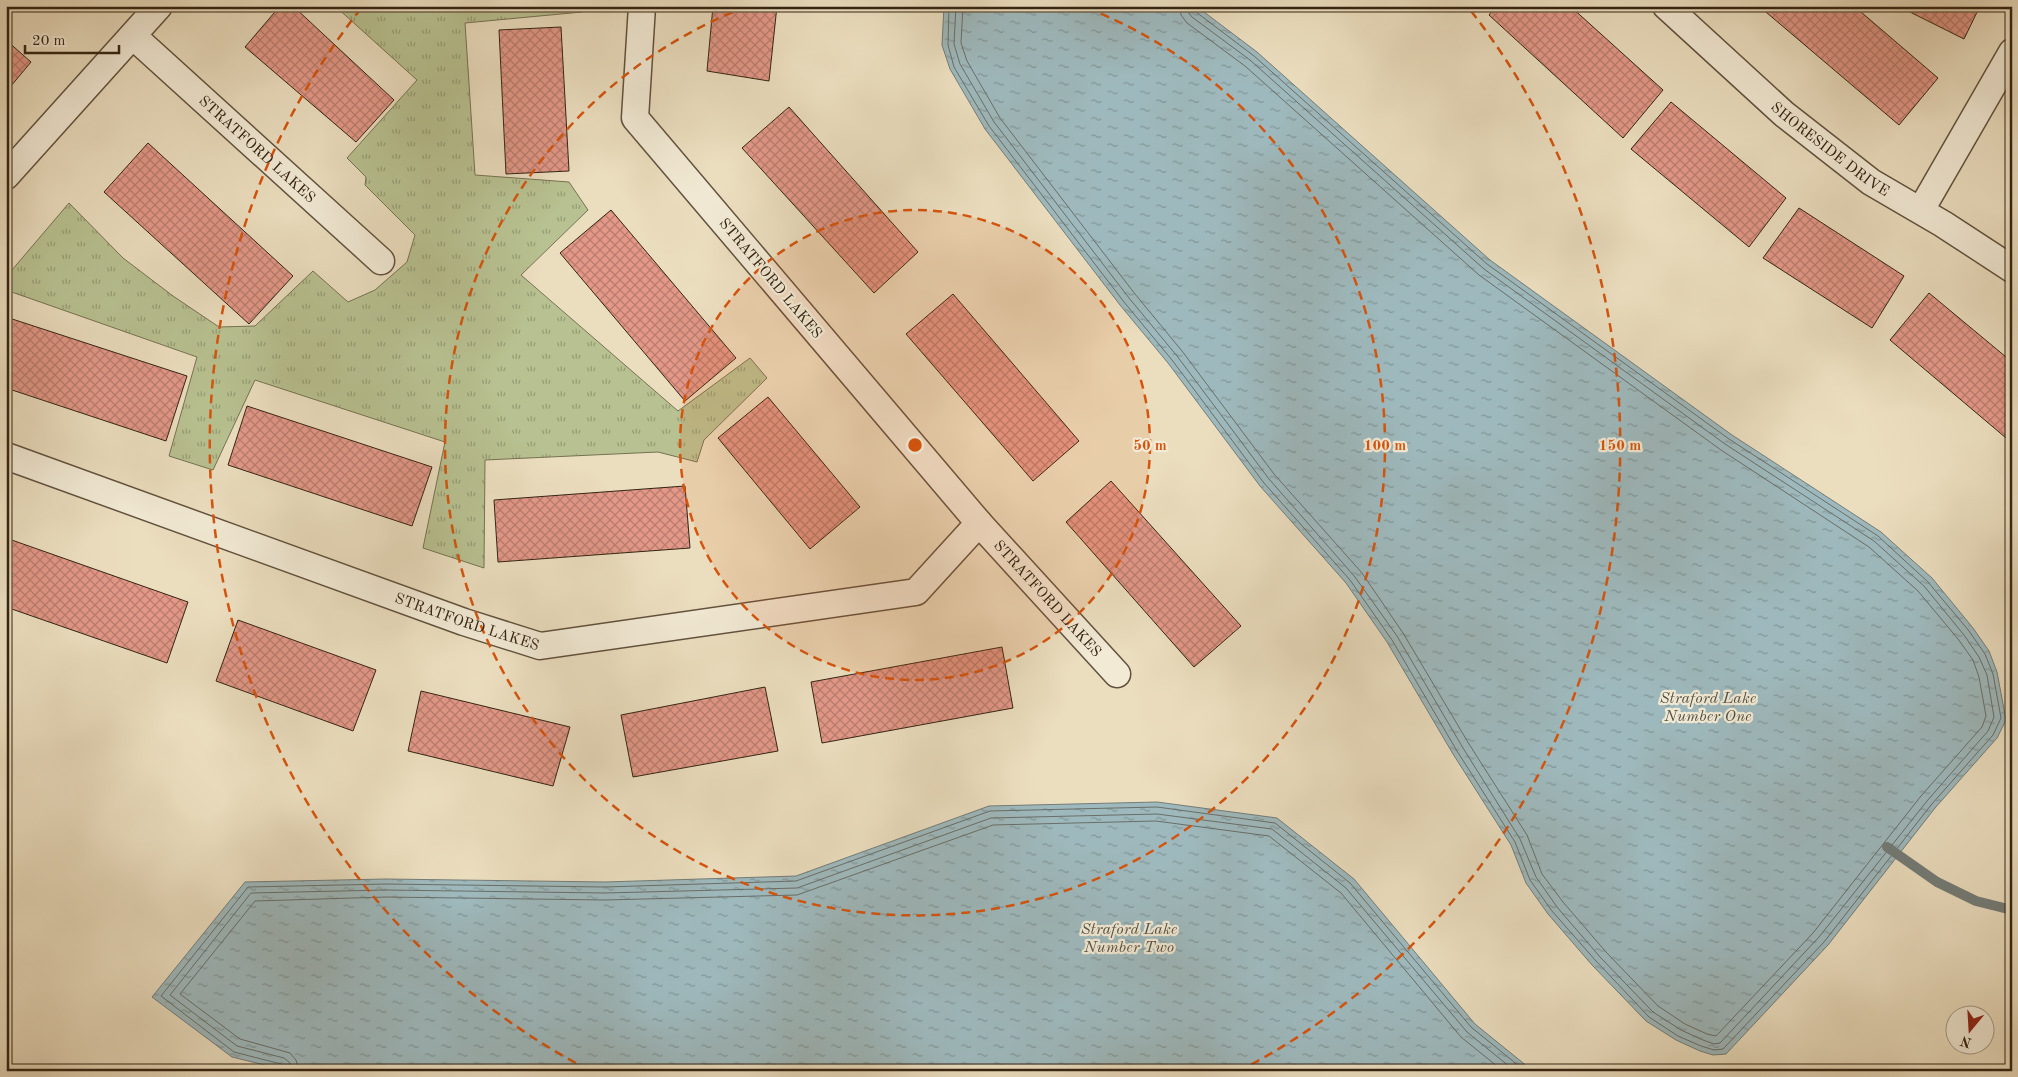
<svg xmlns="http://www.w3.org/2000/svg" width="2018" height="1077" font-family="'Old Standard TT',serif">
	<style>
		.grass { fill: url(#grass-tufts); stroke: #767252 }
		.water { fill: url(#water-ripples); stroke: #747d79 }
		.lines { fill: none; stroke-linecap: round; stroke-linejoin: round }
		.shore { stroke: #696e68; stroke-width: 1 }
		.stream { stroke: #747d79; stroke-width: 10 }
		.building { fill: url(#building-cross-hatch); stroke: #342413 }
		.minor-casing { stroke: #62523e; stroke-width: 29 }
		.minor { stroke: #f2ead5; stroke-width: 26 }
		.ring { fill: none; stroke: #d6540d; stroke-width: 2.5; stroke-dasharray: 9 6 }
		.labels { text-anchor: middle; stroke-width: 4.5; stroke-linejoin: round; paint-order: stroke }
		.street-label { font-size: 15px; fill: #342413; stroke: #f2ead5 }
		.water-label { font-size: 16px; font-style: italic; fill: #545146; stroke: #f2ead5 }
		.centre { fill: #d6540d; stroke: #f2ead5; stroke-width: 2.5 }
		.ring-label { font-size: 15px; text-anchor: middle; font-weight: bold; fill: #d6540d; stroke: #f2ead5; stroke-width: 4.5; stroke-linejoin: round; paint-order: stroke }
	</style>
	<defs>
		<pattern id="grass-tufts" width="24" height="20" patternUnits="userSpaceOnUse" patternTransform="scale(1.25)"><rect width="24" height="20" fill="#b8c191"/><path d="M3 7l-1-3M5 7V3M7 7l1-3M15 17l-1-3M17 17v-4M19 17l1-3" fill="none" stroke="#969d75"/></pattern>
		<pattern id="water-ripples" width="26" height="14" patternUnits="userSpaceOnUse" patternTransform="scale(1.25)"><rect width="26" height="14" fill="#9eb9bd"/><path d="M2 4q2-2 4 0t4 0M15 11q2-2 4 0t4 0" fill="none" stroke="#829698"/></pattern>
		<pattern id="building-cross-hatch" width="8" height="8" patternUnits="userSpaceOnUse" patternTransform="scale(1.25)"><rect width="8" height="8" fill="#e39888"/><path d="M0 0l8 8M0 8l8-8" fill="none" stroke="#b97c6e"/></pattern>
	</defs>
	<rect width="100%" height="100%" fill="#ebdebf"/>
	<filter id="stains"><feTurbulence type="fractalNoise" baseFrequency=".004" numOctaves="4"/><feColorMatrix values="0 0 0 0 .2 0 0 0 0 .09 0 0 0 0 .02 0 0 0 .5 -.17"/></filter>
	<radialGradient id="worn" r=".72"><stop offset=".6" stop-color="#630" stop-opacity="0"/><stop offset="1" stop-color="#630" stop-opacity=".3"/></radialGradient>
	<!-- grass -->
	<path class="grass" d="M 335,6 L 583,6 L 582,12 L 465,23 L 475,175 L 569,182 L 588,210 L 521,275 L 678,411 L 750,358 L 767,378 L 704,440 L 697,462 L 658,452 L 485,460 L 484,568 L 423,548 L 445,442 L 255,380 L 213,470 L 169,456 L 197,357 L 6,290 L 6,277 L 69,203 L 123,258 L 173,296 L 219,327 L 255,326 L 313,271 L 348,302 L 375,290 L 407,262 L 415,235 L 365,185 L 366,177 L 347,158 L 417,80 Z"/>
	<!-- water -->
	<g class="water">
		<path d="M 944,6 L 1196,6 L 1257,52 L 1490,260 L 1732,435 L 1881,532 L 1932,578 L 1973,628 L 1989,651 L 1997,672 L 2006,720 L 1997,738 L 1935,808 L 1828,945 L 1726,1054 L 1713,1055 L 1700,1051 L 1676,1040 L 1646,1021 L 1592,965 L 1548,914 L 1526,883 L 1511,845 L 1453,754 L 1387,642 L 1346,583 L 1260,486 L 1168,363 L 1120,305 L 985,129 L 950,69 L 942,45 Z"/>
		<path d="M 1157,802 L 1277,818 L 1354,879 L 1475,1024 L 1533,1071 L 289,1071 L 232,1057 L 152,997 L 245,882 L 386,879 L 605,882 L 796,876 L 989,806 Z"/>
	</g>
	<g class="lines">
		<!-- shore -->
		<g class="shore">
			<path d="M 949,6 L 948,45 L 954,67 L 989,126 L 1124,302 L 1172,360 L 1264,483 L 1350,580 L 1392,640 L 1457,751 L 1515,842 L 1530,880 L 1552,911 L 1596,961 L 1649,1017 L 1678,1036 L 1701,1046 L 1714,1050 L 1723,1049 L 1824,942 L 1931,805 L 1993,735 L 2001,718 L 1993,674 L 1985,654 L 1969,631 L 1928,582 L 1878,536 L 1729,439 L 1487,264 L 1254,56 L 1196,12 L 1194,6"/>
			<path d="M 956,6 L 954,44 L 960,64 L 994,122 L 1129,298 L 1177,356 L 1269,479 L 1355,577 L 1397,636 L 1463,748 L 1520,839 L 1536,877 L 1557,907 L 1600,957 L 1653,1012 L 1681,1030 L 1703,1040 L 1714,1044 L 1720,1043 L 1819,937 L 1927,801 L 1988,731 L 1994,717 L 1987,675 L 1979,657 L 1964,635 L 1924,586 L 1874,541 L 1725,444 L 1484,269 L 1250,60 L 1192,17 L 1188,12 L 1188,6"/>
			<path d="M 963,6 L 961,43 L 967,61 L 1000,118 L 1135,294 L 1182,351 L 1274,474 L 1362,573 L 1403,633 L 1469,744 L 1527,835 L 1542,874 L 1563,902 L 1606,952 L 1658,1006 L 1685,1024 L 1707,1034 L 1716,1036 L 1813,933 L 1921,796 L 1982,727 L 1986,716 L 1979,677 L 1973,660 L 1958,639 L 1918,591 L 1869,547 L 1721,450 L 1479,275 L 1245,66 L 1187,23 L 1181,15 L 1180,6"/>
			<path d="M 285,1071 L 284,1066 L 281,1064 L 234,1052 L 161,996 L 248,887 L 386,884 L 605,887 L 796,881 L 990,811 L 1157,807 L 1275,823 L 1350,883 L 1471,1027 L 1525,1071"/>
			<path d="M 291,1071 L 290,1063 L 284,1058 L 237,1046 L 170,995 L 251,893 L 386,890 L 605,893 L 797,888 L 991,818 L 1157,814 L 1272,829 L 1346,888 L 1467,1032 L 1515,1071"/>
			<path d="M 299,1071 L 296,1060 L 290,1053 L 240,1039 L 180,994 L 255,901 L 386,897 L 605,900 L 797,895 L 993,825 L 1156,821 L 1269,836 L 1341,893 L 1461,1037 L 1503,1071"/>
		</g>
		<!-- stream -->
		<path class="stream" d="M 1887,847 L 1937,882 L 1976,901 L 2012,910"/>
	</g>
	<!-- building -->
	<g class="building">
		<path d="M 280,6 L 293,6 L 394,100 L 356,142 L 245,47 Z"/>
		<path d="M 713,6 L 777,6 L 769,81 L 707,71 Z"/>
		<path d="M 1496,6 L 1570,6 L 1663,90 L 1623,138 L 1489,15 Z"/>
		<path d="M 1761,6 L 1854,6 L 1938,78 L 1899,125 L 1760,7 Z"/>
		<path d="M 1910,6 L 1980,6 L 1964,39 L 1908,11 Z"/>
		<path d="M 561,27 L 569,171 L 506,174 L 499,30 Z"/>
		<path d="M 6,40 L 31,62 L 6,92 Z"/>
		<path d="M 1671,102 L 1786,198 L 1749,247 L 1631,149 Z"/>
		<path d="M 789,107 L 918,252 L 874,293 L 742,148 Z"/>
		<path d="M 148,143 L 293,276 L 249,324 L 104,192 Z"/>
		<path d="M 1799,208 L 1904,276 L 1872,328 L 1763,258 Z"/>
		<path d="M 611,210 L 736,358 L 685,401 L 560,253 Z"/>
		<path d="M 1929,293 L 2012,362 L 2012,443 L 1890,340 Z"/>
		<path d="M 953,294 L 1079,441 L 1033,481 L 906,334 Z"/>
		<path d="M 6,317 L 187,376 L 166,441 L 6,388 Z"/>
		<path d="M 768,397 L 860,507 L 810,549 L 718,438 Z"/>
		<path d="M 247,406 L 432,467 L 412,526 L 228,465 Z"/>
		<path d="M 1111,481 L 1241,626 L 1194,667 L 1066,522 Z"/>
		<path d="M 685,486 L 690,548 L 498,562 L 494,500 Z"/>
		<path d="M 6,538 L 188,602 L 167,663 L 6,607 Z"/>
		<path d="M 238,620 L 376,670 L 353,731 L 216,681 Z"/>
		<path d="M 1002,647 L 1013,708 L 822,743 L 811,682 Z"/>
		<path d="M 765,687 L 778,751 L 633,777 L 621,715 Z"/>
		<path d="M 421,691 L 570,727 L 553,786 L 408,751 Z"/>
	</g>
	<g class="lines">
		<defs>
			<g id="minor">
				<path id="s1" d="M 1666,6 L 1784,114 L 1871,182 L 1943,224 L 2012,269"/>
				<path id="s2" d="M 133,36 L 381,261"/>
				<path d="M 6,176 L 159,6"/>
				<path d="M 1921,210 L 2012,52"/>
				<path id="s3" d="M 6,456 L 464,622 L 540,646 L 916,592 L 979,523 L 635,118 L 642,6"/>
				<path id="s4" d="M 979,523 L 1117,674"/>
			</g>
		</defs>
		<!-- minor casing -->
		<use href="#minor" class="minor-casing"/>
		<!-- minor -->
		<use href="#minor" class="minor"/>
	</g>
	<!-- distance rings -->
	<circle cx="915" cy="445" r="235" fill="#d6540d" fill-opacity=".12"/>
	<g class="ring">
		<circle cx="915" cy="445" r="235"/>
		<path d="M1087 8A470 470 0 1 1 743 8"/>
		<path d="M589 1070A705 705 0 0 1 359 11M1471 11A705 705 0 0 1 1241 1070"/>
	</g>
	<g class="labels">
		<!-- street labels -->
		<g class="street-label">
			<text dy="5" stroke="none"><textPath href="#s1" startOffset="218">SHORESIDE DRIVE</textPath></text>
			<text dy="5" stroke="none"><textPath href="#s2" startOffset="168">STRATFORD LAKES</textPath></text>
			<text transform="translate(771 278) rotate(50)" y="5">STRATFORD LAKES</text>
			<text dy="5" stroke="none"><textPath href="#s4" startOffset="102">STRATFORD LAKES</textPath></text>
			<text dy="5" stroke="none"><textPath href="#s3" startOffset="490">STRATFORD LAKES</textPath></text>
		</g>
		<!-- water labels -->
		<g class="water-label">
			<text x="1708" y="703">Straford Lake<tspan x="1708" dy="18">Number One</tspan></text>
			<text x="1129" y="934">Straford Lake<tspan x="1129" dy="18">Number Two</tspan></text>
		</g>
	</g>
	<circle cx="915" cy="445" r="8" class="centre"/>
	<g class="ring-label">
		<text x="1150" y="450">50 m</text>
		<text x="1385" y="450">100 m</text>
		<text x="1620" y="450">150 m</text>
	</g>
	<!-- margin -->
	<rect width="2018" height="1077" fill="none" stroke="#ebdebf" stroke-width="25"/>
	<rect x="8" y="8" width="2003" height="1062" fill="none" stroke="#342413" stroke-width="2.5"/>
	<rect x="12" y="12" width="1993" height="1052" fill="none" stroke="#342413"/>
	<!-- north arrow -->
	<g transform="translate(1970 1030) rotate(198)"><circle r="24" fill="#f2ead5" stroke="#a69b87"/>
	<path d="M0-4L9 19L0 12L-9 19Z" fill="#8f2418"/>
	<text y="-8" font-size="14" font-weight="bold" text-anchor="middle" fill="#342413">N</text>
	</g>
	<!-- scale -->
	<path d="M25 45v8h94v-8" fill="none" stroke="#342413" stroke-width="2.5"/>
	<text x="32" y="45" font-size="15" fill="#342413" stroke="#f2ead5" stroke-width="4" paint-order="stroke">20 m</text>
	<rect width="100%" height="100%" filter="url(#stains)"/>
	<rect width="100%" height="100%" fill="url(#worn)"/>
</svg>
